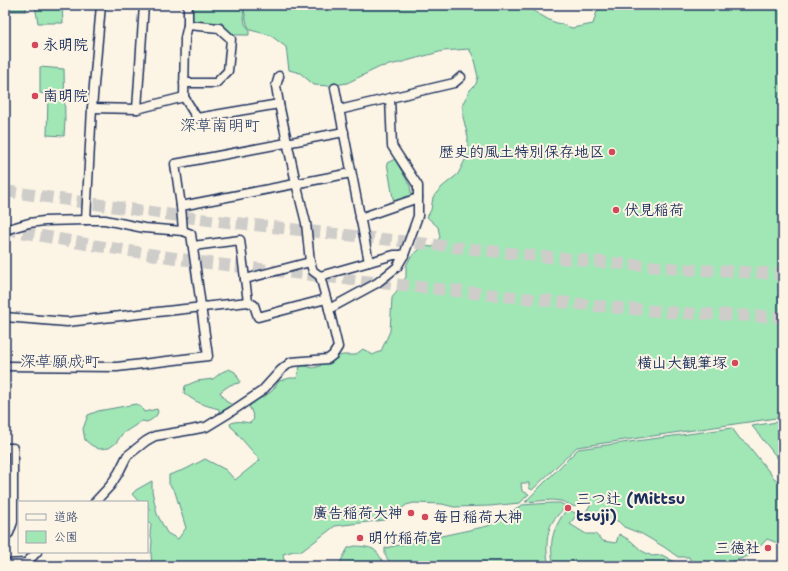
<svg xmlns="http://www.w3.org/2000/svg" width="788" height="571" font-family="'Shantell Sans','Klee One',sans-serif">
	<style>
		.green { fill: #a0e7b5; stroke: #5e8b8a }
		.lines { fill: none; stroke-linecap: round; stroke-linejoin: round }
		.highway-tunnel { stroke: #cfcdca; stroke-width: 12; stroke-dasharray: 12 6; stroke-linecap: butt }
		.minor-casing { stroke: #1b2f5e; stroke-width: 11 }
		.minor { stroke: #fcf5e5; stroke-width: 8 }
		.poi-dot { fill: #d1495b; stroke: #fcf5e5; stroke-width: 1.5 }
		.labels { text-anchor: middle; stroke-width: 4; stroke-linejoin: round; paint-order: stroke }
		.poi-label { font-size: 15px; font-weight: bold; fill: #1b2f5e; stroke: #fcf5e5; text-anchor: start }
		.neighbourhood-label { font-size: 16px; fill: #1b2f5e; stroke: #fcf5e5 }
	</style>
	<rect width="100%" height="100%" fill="#fcf5e5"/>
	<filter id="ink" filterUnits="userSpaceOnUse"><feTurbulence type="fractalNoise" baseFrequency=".025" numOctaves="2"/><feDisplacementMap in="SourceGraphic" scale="8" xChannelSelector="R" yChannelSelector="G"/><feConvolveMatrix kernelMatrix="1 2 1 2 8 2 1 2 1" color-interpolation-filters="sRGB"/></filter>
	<g filter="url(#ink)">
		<!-- green -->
		<g class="green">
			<rect x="5" y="5" width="21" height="6"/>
			<path d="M 35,5 L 62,5 L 63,23 L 38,23 Z"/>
			<path d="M 192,5 L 228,5 L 243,9 L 245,24 L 249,29 L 249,35 L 233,35 L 222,23 L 194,22 L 191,17 Z"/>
			<path d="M 242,5 L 523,5 L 551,21 L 572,28 L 593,24 L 599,5 L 783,5 L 783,417 L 577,447 L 532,490 L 529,488 L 529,483 L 521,483 L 522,491 L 529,494 L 520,503 L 490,506 L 454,507 L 442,504 L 414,503 L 406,505 L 393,517 L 385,520 L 335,526 L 302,551 L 294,551 L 283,554 L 285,566 L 263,566 L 256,562 L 243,560 L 233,564 L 232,566 L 152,566 L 151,554 L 152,540 L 150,533 L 151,525 L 147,521 L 147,512 L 150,510 L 147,506 L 147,502 L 139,502 L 132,494 L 136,490 L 152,481 L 152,491 L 157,514 L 167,533 L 178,539 L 186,528 L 175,492 L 169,484 L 169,475 L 186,469 L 205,459 L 226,470 L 235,480 L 260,460 L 239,436 L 234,429 L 231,427 L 230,424 C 235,420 244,422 250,423 L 254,419 L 251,410 L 249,407 L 255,401 L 265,396 L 272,391 L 279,381 L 290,378 L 297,378 L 300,366 L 306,366 L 313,368 L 320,366 L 324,361 L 335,357 L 343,355 L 355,355 L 363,349 L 373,355 L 381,351 L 390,331 L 392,298 L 406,277 L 406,266 L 410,258 L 423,246 L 433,247 L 440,237 L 438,227 L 427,217 L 431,210 L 433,197 L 442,187 L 458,174 L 467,156 L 468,137 L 463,117 L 463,103 L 470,90 L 476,84 L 478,77 L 473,56 L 469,49 L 443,51 L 399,63 L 380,67 L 347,83 L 330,86 L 314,85 L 300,73 L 289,70 L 286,47 L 270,35 L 250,30 L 247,24 L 244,9 Z"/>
			<path d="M 40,67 L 64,69 L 65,121 L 64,136 L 47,135 L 48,95 L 40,93 Z"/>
			<path d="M 395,159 L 410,186 L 412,199 L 394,204 L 387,163 Z"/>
			<path d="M 229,369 L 235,372 L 240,381 L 239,383 L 230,385 L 220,392 L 227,402 L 233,405 L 233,407 L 227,412 L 221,412 L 219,411 L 219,409 C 204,405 196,403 184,393 L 185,386 L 197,381 L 213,379 L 222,372 Z"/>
			<path d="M 136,404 L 141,407 L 144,412 L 157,409 L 158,412 L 156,416 L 151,420 L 147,422 L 142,421 L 122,434 L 116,443 L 109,448 L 99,449 L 91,445 L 85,440 L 83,429 L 88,415 L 98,411 Z"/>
			<path d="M 783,421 L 783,465 L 752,426 Z"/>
			<path d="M 732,428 L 740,439 L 748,445 L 774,478 L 783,485 L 783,545 L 767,539 L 752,555 L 719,566 L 696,566 L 691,562 L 689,557 L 678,557 L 664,547 L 642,534 L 624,527 L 618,521 L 611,520 L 605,515 L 600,521 L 587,513 L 587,510 L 591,504 L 582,498 L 575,507 L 561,501 L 552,500 L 525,502 L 578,449 Z"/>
			<path d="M 552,503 L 560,503 L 566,506 C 560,513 553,519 550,527 C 546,540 546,553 549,566 L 422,566 L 416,565 L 392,566 L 385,555 L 385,548 L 488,526 L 522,505 Z"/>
			<path d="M 567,509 L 577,514 L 570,524 L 586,534 L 595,534 L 603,541 L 616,543 L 619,534 L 631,541 L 642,551 L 652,556 L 662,555 L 675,562 L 678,566 L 554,566 C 548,542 553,528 567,509 Z"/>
			<path d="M 355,546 C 376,547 376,549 385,566 L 333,566 L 340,563 L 344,555 L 348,548 Z"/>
		</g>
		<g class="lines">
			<!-- highway-tunnel -->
			<g class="highway-tunnel">
				<path d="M 5,191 L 200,219 L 537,256 L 681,269 L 783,274"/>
				<path d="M 5,229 L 86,244 L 200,262 L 354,280 L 608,307 L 680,313 L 783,317"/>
			</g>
			<defs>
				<g id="minor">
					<path d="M 188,5 L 188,25 L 185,38 L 184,97 L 197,118 L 279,104 L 296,183 L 306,223 L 310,262 L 313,271 L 320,276 L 394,255 L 404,255"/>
					<path d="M 279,76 L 276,86 L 279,104"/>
					<path d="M 184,83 L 216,83 L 228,71 L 231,39 L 219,28 L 188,25"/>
					<path d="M 335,88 L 369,262"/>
					<path d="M 92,108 L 137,109 L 184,97"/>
					<path d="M 137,109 L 144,5"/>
					<path d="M 339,110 L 454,83 L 461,77"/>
					<path d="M 181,206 L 175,164 L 344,132"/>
					<path d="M 360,218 L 418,198"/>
					<path d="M 86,220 L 92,108 L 101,5"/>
					<path d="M 5,230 L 29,223 L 44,221 L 86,220 L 105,220 L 144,228 L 183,231 L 191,234 L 208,356 L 117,367 L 5,366"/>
					<path d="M 183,231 L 181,206 L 351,173"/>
					<path d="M 193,246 L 240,240 L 248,302"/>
					<path d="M 245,279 L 310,262"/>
					<path d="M 329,309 L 377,283 L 397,267 L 404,255 L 418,216 L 418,186 L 392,146 L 390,98"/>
					<path d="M 5,317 L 67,322 L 248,302 L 254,305 L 258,317 L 326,299"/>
					<path d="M 5,448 L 13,448 L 13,522 L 9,533 L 5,536"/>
					<path d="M 95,502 L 110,486 L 119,472 L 127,456 L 146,441 L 155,436 L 191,430 L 206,427 L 229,413 L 262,391 L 281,370 L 291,362 L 328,359 L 333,355 L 338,347 L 329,309 L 320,276"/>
					<path d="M 5,564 L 26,563 L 37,552"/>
				</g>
			</defs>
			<!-- minor casing -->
			<use href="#minor" class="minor-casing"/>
			<!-- minor -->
			<use href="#minor" class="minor"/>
		</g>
	</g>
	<!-- markers -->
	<g class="poi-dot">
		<circle cx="35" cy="45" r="4"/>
		<circle cx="35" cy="96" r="4"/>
		<circle cx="612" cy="152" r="4"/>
		<circle cx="616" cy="210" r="4"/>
		<circle cx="735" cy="363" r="4"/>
		<circle cx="568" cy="508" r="4"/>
		<circle cx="411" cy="513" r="4"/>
		<circle cx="425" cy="517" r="4"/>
		<circle cx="360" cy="538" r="4"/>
		<circle cx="768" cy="548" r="4"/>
	</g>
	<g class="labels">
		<!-- poi labels -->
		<g class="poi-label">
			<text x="43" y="50">永明院</text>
			<text x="43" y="101">南明院</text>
			<text x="604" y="157" text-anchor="end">歴史的風土特別保存地区</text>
			<text x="624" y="215">伏見稲荷</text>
			<text x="727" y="368" text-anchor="end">横山大観筆塚</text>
			<text x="576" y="504">三つ辻 (Mittsu<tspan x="576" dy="17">tsuji)</tspan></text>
			<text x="403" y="518" text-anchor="end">廣告稲荷大神</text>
			<text x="433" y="522">毎日稲荷大神</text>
			<text x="368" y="543">明竹稲荷宮</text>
			<text x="760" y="553" text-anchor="end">三徳社</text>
		</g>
		<!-- neighbourhood labels -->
		<g class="neighbourhood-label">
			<text x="220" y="131">深草南明町</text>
			<text x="60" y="367">深草願成町</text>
		</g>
	</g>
	<!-- margin -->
	<rect width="788" height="571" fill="none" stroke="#fcf5e5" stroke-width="20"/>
	<rect x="10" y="10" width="768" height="551" fill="none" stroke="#1b2f5e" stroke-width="1.5" filter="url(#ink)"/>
	<!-- legend -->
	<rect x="18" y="501" width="130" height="52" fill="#fcf5e5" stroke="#a2a6af"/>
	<rect x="26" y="514" width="20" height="6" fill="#fcf5e5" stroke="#a2a6af"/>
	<text x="54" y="521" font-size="12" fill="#1b2f5e">道路</text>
	<rect x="26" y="531" width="20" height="12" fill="#a0e7b5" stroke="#a2a6af"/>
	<text x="54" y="541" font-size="12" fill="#1b2f5e">公園</text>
</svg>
